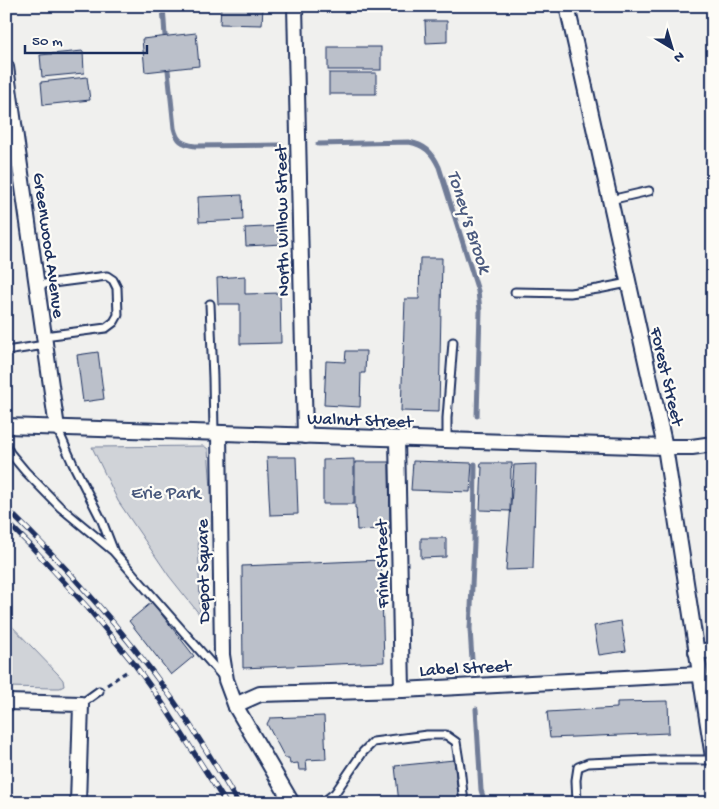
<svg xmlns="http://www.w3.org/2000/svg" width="719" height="809" font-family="'Gochi Hand',sans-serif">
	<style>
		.green { fill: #d0d3d8; stroke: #76819b }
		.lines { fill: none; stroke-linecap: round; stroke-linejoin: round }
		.stream { stroke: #6f7b97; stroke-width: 5 }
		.building { fill: #bbc0ca; stroke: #1b2f5e }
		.lane-casing { stroke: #1b2f5e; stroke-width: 11 }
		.street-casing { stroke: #1b2f5e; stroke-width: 18 }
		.path { stroke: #1b2f5e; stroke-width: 3; stroke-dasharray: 5 4; stroke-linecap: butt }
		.lane { stroke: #fdfcf7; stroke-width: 7 }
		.street { stroke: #fdfcf7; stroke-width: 14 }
		.rail-casing { stroke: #1b2f5e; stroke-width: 5.5 }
		.rail { stroke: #fdfcf7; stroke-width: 4; stroke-dasharray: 11; stroke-linecap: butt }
		.labels { text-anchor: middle; stroke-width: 4.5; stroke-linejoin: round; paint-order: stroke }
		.street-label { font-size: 18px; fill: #1b2f5e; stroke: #fdfcf7 }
		.park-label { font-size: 18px; fill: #48587c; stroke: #fdfcf7 }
		.water-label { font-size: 19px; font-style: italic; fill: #4c5b7f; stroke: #fdfcf7 }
	</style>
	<rect width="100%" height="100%" fill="#f0f0ee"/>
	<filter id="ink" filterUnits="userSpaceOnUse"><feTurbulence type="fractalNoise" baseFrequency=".02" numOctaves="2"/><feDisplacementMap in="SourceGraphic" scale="10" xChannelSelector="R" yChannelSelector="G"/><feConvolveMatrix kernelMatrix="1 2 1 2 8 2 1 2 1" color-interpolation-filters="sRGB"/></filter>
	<g filter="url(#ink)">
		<!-- green -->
		<g class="green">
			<path d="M 204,446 L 208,449 L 211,489 L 212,531 L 198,531 L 200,615 L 169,576 L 118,501 L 92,447 Z"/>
			<path d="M 6,620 L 58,674 L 63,680 L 64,686 L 60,688 L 53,688 L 6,687 Z"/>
		</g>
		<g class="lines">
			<!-- stream -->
			<g class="stream">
				<path d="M 163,6 L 165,36"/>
				<path d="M 168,70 L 174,128 C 177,141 182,144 195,146 L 281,145"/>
				<path d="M 318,144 L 409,142 C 425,145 432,152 439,167 L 478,291 L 480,311 L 477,416"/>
				<path d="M 472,660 L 470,629 L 474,543 L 475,464"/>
				<path d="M 476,709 L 481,790 L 485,803"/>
			</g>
		</g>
		<!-- building -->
		<g class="building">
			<path d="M 221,6 L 263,6 L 262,25 L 220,24 Z"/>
			<path d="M 425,21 L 447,21 L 447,42 L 426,43 Z"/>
			<path d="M 196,33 L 199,66 L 145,72 L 142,39 Z"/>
			<rect x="328" y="47" width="53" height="23"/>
			<path d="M 83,51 L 84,73 L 42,77 L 40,55 Z"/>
			<rect x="329" y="73" width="47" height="21"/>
			<path d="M 87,77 L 90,100 L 43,105 L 41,82 Z"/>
			<path d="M 242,195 L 243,220 L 199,222 L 198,197 Z"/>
			<path d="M 282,226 L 283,244 L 246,246 L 245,228 Z"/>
			<path d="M 420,258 L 442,258 L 439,412 L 401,411 L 405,299 L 419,299 Z"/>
			<path d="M 245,276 L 245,294 L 280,293 L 281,343 L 240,344 L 240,304 L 218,304 L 217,278 Z"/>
			<path d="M 346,351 L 366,351 L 365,373 L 361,373 L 360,407 L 324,405 L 326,361 L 345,362 Z"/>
			<path d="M 98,352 L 104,399 L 83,402 L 77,355 Z"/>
			<path d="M 267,457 L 296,457 L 298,514 L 270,515 Z"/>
			<path d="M 354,459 L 354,504 L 323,504 L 323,460 Z"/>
			<path d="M 413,461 L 472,463 L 470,492 L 411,490 Z"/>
			<path d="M 355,462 L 389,462 L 390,529 L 357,530 L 356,508 L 355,508 Z"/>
			<path d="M 481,463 L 512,463 L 512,467 L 511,468 L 510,511 L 480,510 L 482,467 L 480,467 Z"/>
			<path d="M 536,464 L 533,569 L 506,570 L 514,465 Z"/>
			<path d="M 421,538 L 446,538 L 446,557 L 421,558 Z"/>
			<path d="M 381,560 L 384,662 L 243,668 L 242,566 Z"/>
			<path d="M 152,602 L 194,656 L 171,675 L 129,621 Z"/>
			<path d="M 621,621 L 626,651 L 599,655 L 594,626 Z"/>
			<path d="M 668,701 L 669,733 L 550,738 L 547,712 L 617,708 L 617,702 Z"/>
			<path d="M 324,716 L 326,759 L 306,760 L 307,770 L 299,770 L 298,763 L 290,764 L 289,758 L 285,758 L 267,724 L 270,718 Z"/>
			<path d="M 454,760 L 459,803 L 399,803 L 395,766 Z"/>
		</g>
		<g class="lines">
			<defs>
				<g id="lane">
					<path d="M 610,200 L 649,191"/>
					<path d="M 37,285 L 107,276 L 113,280 L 117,288 L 118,315 L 114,322 L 106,328 L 44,336"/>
					<path d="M 515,292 L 570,293 L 598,289 L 628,283"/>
					<path d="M 210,304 L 213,378 L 214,433"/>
					<path d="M 6,351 L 45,345"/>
					<path d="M 57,428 L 73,464 L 102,521 L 114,552 L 223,677"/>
					<path d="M 447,440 L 447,418 L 453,342"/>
					<path d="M 6,446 L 10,453 L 25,471 L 60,507 L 112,550"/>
					<path d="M 81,704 L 99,691"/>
					<path d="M 320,803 L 326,800 L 335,793 L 363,752 L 373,742 L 427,735 L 446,735 L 456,742 L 460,767 L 464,803"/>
					<path d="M 577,803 L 576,780 L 578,767 L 588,763 L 657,760 L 713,760"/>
				</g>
				<g id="street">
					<path d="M 295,6 L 305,436"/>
					<path d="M 567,6 L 665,447 L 713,757"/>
					<path d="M 6,67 L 57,428"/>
					<path d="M 6,426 L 665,447 L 692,447 L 713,444"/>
					<path d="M 219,433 L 222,655 L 226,680 L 236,707 L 292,803"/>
					<path d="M 397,439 L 402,690"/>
					<path d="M 696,652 L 713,650"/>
					<path d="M 6,702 L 81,704 L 78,803"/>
					<path d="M 236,707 L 242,702 L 260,694 L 402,690 L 700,674"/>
				</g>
			</defs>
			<!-- lane casing -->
			<use href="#lane" class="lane-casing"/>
			<!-- street casing -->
			<use href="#street" class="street-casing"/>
			<!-- path -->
			<path class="path" d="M 107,685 L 129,670"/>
			<!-- lane -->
			<use href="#lane" class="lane"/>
			<!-- street -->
			<use href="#street" class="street"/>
			<defs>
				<g id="rail">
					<path d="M 6,508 C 66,566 122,629 171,697 C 195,731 217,767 238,803"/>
					<path d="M 6,521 L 30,545 L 88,608 L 135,665 L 161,701 L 226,803"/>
				</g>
			</defs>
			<!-- rail casing -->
			<use href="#rail" class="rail-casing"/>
			<!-- rail -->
			<use href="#rail" class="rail"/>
		</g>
	</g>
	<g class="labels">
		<!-- street labels -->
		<g class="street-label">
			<text transform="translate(281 221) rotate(-91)" y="6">North Willow Street</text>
			<text transform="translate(50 245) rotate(82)" y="6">Greenwood Avenue</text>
			<text transform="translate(668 376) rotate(77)" y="6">Forest Street</text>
			<text transform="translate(360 419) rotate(2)" y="6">Walnut Street</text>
			<text transform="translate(381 564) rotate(-91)" y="6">Frink Street</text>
			<text transform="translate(202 571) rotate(-91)" y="6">Depot Square</text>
			<text transform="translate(465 667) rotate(-3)" y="6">Label Street</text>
		</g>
		<!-- park labels -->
		<g class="park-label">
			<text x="166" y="498">Erie Park</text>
		</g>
		<!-- water labels -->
		<g class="water-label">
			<text transform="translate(471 221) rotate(72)" y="7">Toney's Brook</text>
		</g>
	</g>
	<!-- margin -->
	<rect width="719" height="809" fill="none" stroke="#fdfcf7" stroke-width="25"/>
	<rect x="12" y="12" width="694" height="784" fill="none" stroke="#1b2f5e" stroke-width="2" filter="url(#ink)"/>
	<!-- north arrow -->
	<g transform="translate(672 48) rotate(142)" stroke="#fdfcf7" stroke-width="4" paint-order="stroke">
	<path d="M0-4L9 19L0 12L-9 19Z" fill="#1b2f5e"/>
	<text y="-8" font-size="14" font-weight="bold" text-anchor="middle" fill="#1b2f5e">N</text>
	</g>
	<!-- scale -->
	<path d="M25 45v8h122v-8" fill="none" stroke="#1b2f5e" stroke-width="2.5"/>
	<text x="32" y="45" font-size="15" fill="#1b2f5e" stroke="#fdfcf7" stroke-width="4" paint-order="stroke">50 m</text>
</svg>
